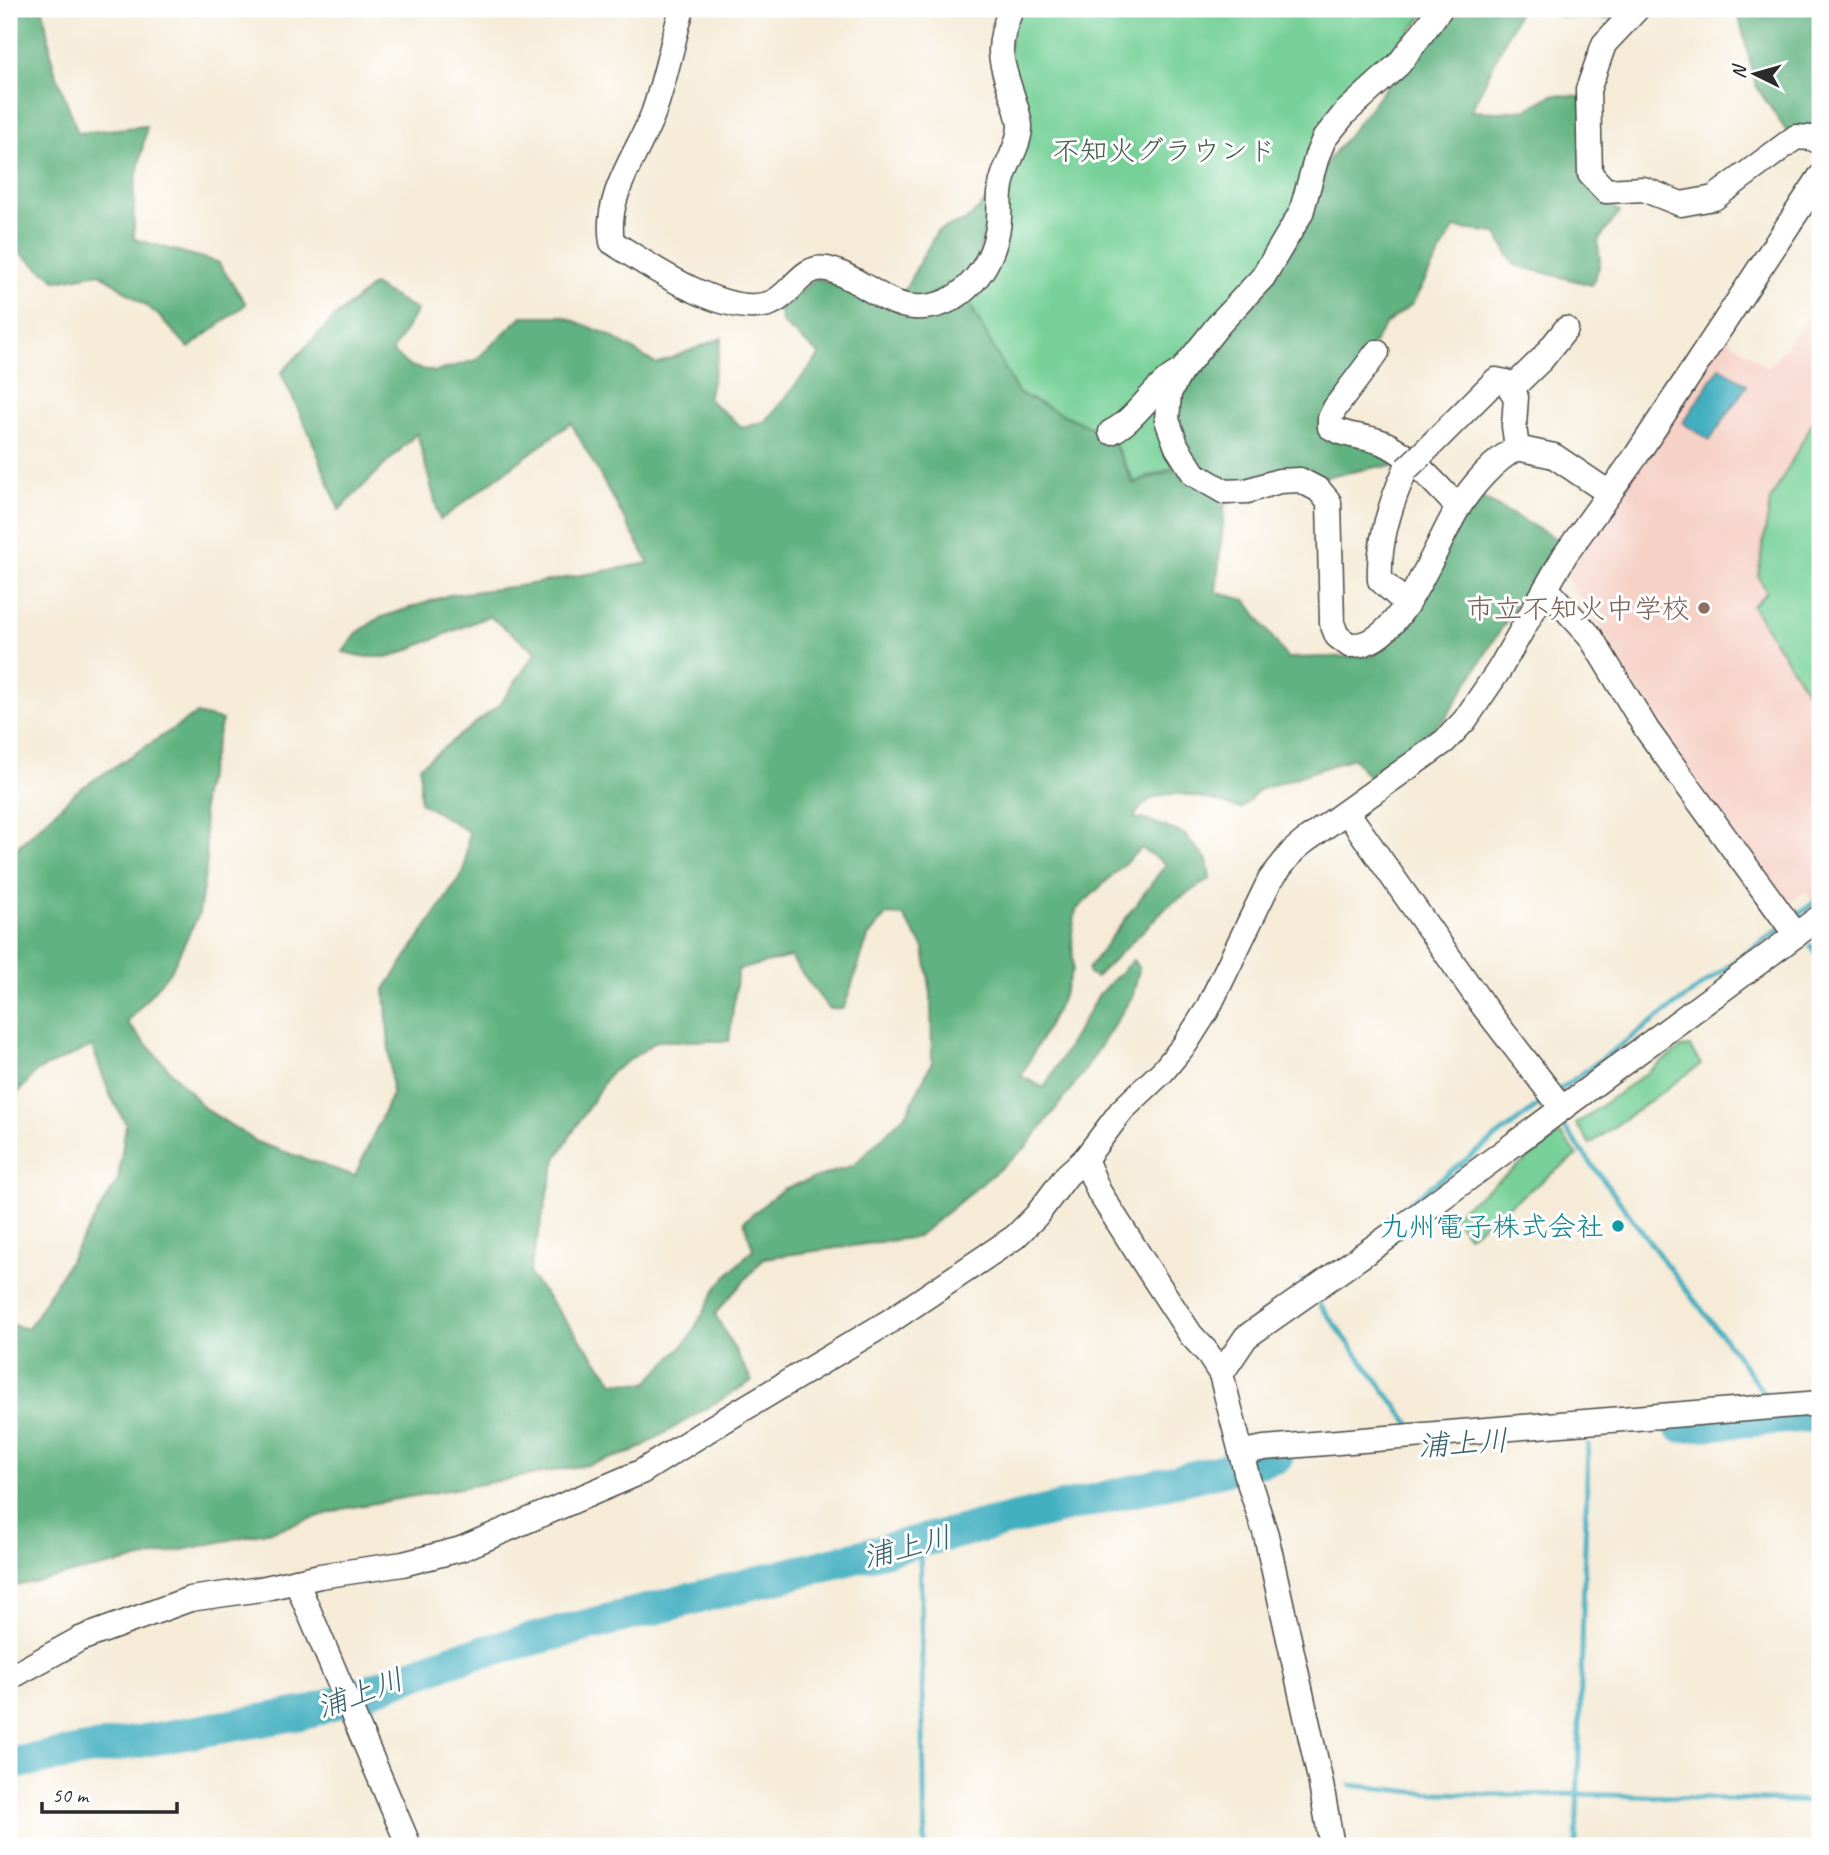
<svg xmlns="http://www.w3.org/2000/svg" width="1829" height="1855" font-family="Caveat,'Klee One',sans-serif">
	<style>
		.built { fill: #f6d1c6 }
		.green { fill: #76d097; stroke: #507e61; stroke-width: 2 }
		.forest { fill: #60b280; stroke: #466e56; stroke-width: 2; fill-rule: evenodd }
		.water { fill: #42afc0; stroke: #366d76; stroke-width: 2 }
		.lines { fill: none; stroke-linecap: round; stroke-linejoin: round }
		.stream { stroke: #42afc0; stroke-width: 5 }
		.river { stroke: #42afc0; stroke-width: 33 }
		.minor-casing { stroke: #494845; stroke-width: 27 }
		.minor { stroke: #fff; stroke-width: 24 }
		.minor-bridge-casing { stroke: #494845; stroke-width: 27; stroke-linecap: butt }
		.minor-bridge { stroke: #fff; stroke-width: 24 }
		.education-dot { fill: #8d6e63; stroke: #fff; stroke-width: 2.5 }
		.culture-dot { fill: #0f9aa8; stroke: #fff; stroke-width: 2.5 }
		.labels { text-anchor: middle; stroke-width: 6; stroke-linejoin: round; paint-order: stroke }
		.park-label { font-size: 28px; fill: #425d4b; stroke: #fff }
		.education-label { font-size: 28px; fill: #785e54; stroke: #fff; text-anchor: end }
		.culture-label { font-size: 28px; fill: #0d838f; stroke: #fff; text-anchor: end }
		.water-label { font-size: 30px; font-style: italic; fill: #346067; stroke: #fff }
	</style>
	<rect width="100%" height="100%" fill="#fff"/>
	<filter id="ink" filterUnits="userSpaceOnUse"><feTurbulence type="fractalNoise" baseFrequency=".0143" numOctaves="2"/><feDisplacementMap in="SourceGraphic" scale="14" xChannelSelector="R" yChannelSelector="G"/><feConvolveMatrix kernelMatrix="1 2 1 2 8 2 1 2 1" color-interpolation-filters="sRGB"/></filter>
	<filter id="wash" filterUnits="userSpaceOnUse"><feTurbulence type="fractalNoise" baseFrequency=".00686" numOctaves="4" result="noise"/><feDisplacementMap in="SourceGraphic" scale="28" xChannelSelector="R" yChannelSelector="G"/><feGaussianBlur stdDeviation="1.57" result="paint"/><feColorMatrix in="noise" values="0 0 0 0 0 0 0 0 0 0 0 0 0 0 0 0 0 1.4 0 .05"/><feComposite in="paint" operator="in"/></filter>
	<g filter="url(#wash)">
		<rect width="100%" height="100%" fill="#f5ebd7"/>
		<!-- built -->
		<path class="built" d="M 1820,302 L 1820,904 L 1816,906 L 1805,891 L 1788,903 L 1755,864 L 1634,691 L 1607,637 L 1567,579 L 1577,557 L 1722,335 L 1769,368 Z"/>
		<!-- green -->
		<g class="green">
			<path d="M 1015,9 L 1429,9 L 1357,96 L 1298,202 L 1180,465 L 1134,482 L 1111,437 L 1018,394 L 967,299 L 1007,184 L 1024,143 L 1007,68 Z"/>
			<path d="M 1820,413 L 1820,712 L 1752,606 L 1767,592 L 1758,576 L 1770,501 L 1816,416 Z"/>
			<path d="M 1690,1047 L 1701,1064 L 1590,1144 L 1576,1124 L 1681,1048 Z"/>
			<path d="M 1561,1134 L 1577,1155 L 1468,1236 L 1453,1215 Z"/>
		</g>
		<!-- forest -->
		<g class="forest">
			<path d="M 9,9 L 43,9 L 53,65 L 78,133 L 147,126 L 134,189 L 134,239 L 218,262 L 246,304 L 189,348 L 156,313 L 100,273 L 57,281 L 9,245 Z"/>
			<path d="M 1447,9 L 1520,9 L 1471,111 L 1500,112 L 1527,109 L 1552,95 L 1580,96 L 1599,200 L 1620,212 L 1598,241 L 1600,264 L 1592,285 L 1514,265 L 1496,233 L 1454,228 L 1412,304 L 1386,324 L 1322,426 L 1376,443 L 1398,466 L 1377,467 L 1325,477 L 1297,475 L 1225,503 L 1216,592 L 1246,600 L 1287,658 L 1374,656 L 1418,605 L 1475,494 L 1557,539 L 1445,719 L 1368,776 L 1353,758 L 1259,790 L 1241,809 C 1207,800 1154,776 1134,818 L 1150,821 L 1184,834 L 1207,860 L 1210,879 L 1169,905 L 1096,977 L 1089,975 L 1088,969 L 1166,864 L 1141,848 L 1076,910 L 1072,933 L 1073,968 L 1061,1001 L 1021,1076 L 1044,1088 L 1099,994 L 1133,960 L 1139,969 L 1133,995 L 1084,1072 L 1026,1147 L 917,1237 L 764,1258 L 715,1314 L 752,1381 L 633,1452 L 587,1465 L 342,1509 L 276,1530 L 9,1587 L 9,1324 L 28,1329 L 118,1180 L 126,1124 L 110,1095 L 92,1046 L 37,1071 L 9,1103 L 9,855 L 77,791 L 196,714 L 222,720 L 202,799 L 207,860 L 199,914 L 171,970 L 127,1023 L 204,1108 L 259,1143 L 355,1176 L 392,1094 L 385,989 L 464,871 L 469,832 L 420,802 L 420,766 L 500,704 L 536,652 L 489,616 L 391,657 L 364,657 L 343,652 L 357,633 L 379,618 L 449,595 L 526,585 L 649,563 L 571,423 L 440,520 L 417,433 L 339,510 L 311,437 L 281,373 L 334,318 L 373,285 L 417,310 L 392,352 L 409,366 L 435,372 L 476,360 L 522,316 L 562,316 L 607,334 L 656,364 L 722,338 L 708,399 L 743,428 L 766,421 L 820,355 L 783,324 L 779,309 L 817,278 L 893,306 L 905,289 L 937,231 L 967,220 L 994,193 L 967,299 L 1018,393 L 1111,437 L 1133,484 L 1176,469 L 1189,461 L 1179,445 L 1175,397 L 1241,312 L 1260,299 L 1309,220 L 1325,165 ZM 886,915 L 903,916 L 924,948 L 931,994 L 932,1062 L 907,1113 L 854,1165 L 783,1189 L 744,1221 L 753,1249 L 718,1285 L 689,1339 L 647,1383 L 614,1382 L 529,1274 L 556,1159 L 609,1074 L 657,1041 L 729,1041 L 738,970 L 790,957 L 829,1009 L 844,1008 L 868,937 Z"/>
			<path d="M 1545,9 L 1628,9 L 1617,19 L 1562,17 Z"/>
			<path d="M 1737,9 L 1820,9 L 1820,127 L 1787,132 L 1756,86 Z"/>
		</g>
		<!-- water -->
		<path class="water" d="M 1720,367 L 1747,385 L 1710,440 L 1683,423 Z"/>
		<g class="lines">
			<!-- stream -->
			<g class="stream">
				<path d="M 1792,919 L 1820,898"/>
				<path d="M 1811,946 L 1820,959"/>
				<path d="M 1558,1091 L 1782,927"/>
				<path d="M 1561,1123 L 1663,1260 L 1734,1351 L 1769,1401"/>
				<path d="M 1402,1208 L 1548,1098"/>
				<path d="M 1302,1280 L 1302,1281"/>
				<path d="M 1320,1305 L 1413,1428"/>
				<path d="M 920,1541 L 925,1846"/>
				<path d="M 1351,1785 L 1415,1792 L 1496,1795 L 1578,1794 L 1820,1802"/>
				<path d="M 1576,1846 L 1588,1445"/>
			</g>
			<!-- river -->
			<g class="river">
				<path d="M 1680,1426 L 1820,1415"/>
				<path d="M 9,1764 L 310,1712 L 455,1659 L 920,1541 L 1277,1457"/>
			</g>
		</g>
	</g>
	<g filter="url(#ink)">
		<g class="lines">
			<defs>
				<g id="minor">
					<path d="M 682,9 C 672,43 665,81 653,114 C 637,156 604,195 612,242 C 648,265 727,320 771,303 C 792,295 802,264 827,269 C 858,276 883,305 914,307 C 957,310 989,273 997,233 C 1001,218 998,201 1001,186 C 1004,165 1020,147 1020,126 C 1019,115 1015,105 1012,95 C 999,57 996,47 1011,9"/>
					<path d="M 1440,9 L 1399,64 L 1345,113 L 1324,139 L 1317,156 L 1301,213 L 1263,277 L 1220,323 L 1180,373 L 1169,393 L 1167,420 L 1177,447 L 1194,474 L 1225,492 L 1247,491 L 1279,481 L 1300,480 L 1319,490 L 1329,502 L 1332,623 L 1337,636 L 1349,645 C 1354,645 1361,645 1365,643 C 1405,632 1437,542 1458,508 C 1472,486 1494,460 1517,448 L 1554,456 L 1609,493"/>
					<path d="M 1637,9 L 1604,44 L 1588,90 L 1590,174 L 1606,191 L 1643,189 L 1681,204 L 1714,198 L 1796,137 L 1811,138 L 1820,142"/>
					<path d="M 1377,352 L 1335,408 L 1330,418 L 1330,427 C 1347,438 1369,435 1388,445 C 1415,459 1437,486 1458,507"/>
					<path d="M 1512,388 L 1542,359 L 1566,329"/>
					<path d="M 1111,432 C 1136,420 1152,388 1178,373"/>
					<path d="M 1421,455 L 1496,380 L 1506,382 L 1516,397 L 1514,426 L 1517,448"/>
					<path d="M 1406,469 C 1390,504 1378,542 1380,580 L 1407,604"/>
					<path d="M 1546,588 L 1590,636 L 1647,730 L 1796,935"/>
					<path d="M 1347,812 L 1484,1007 L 1562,1108"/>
					<path d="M 1085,1159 L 1099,1192 L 1148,1269 L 1191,1335 L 1206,1351 L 1221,1374"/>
					<path d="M 1241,1453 L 1264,1448 L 1820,1403"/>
					<path d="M 296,1581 L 409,1846"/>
					<path d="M 9,1678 L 80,1639 L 190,1599 L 261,1589 L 320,1576 L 403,1564 L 461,1549 L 641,1472 L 708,1430 L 890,1321 L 1015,1237 L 1036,1216 L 1067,1175 L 1085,1159 L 1122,1110 L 1163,1071 L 1186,1043 L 1207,1010 L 1270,880 L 1293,851 L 1305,841 L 1445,741 L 1465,720 L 1499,670 L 1565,555 L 1636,456 L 1820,177"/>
					<path d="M 1332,1846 L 1320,1779 L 1266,1535 L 1247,1476 L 1221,1374 L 1246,1337 L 1401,1228 L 1820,917"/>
				</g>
			</defs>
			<!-- minor casing -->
			<use href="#minor" class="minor-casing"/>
			<!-- minor -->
			<use href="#minor" class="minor"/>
			<defs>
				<path id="minor-bridge" d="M 1406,469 L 1421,455"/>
			</defs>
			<!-- minor-bridge casing -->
			<use href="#minor-bridge" class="minor-bridge-casing"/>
			<!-- minor-bridge -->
			<use href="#minor-bridge" class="minor-bridge"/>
		</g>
	</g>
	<!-- markers -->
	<circle class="education-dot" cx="1704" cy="608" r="7"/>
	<circle class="culture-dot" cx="1618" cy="1226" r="7"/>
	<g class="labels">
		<!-- park labels -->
		<g class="park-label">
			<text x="1164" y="160">不知火グラウンド</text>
		</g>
		<!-- education labels -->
		<g class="education-label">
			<text x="1690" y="618">市立不知火中学校</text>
		</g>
		<!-- culture labels -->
		<g class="culture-label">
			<text x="1604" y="1236">九州電子株式会社</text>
		</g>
		<!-- water labels -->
		<g class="water-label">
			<text transform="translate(1463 1443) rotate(-4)" y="10">浦上川</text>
			<text transform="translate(907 1547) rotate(-14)" y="10">浦上川</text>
			<text transform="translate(360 1693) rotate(-20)" y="10">浦上川</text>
		</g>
	</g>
	<!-- margin -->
	<rect width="1829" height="1855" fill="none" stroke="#fff" stroke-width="35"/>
	<!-- north arrow -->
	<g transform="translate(1755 74) rotate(275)" stroke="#ffffff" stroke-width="5" paint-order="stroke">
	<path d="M0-5L12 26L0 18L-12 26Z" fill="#2b2b2b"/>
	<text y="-10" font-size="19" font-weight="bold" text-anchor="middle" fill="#2b2b2b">N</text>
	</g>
	<!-- scale -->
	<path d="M42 1802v10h135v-10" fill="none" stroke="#2b2b2b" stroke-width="3.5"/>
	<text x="52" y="1802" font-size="21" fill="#2b2b2b" stroke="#ffffff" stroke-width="5" paint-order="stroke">50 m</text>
</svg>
